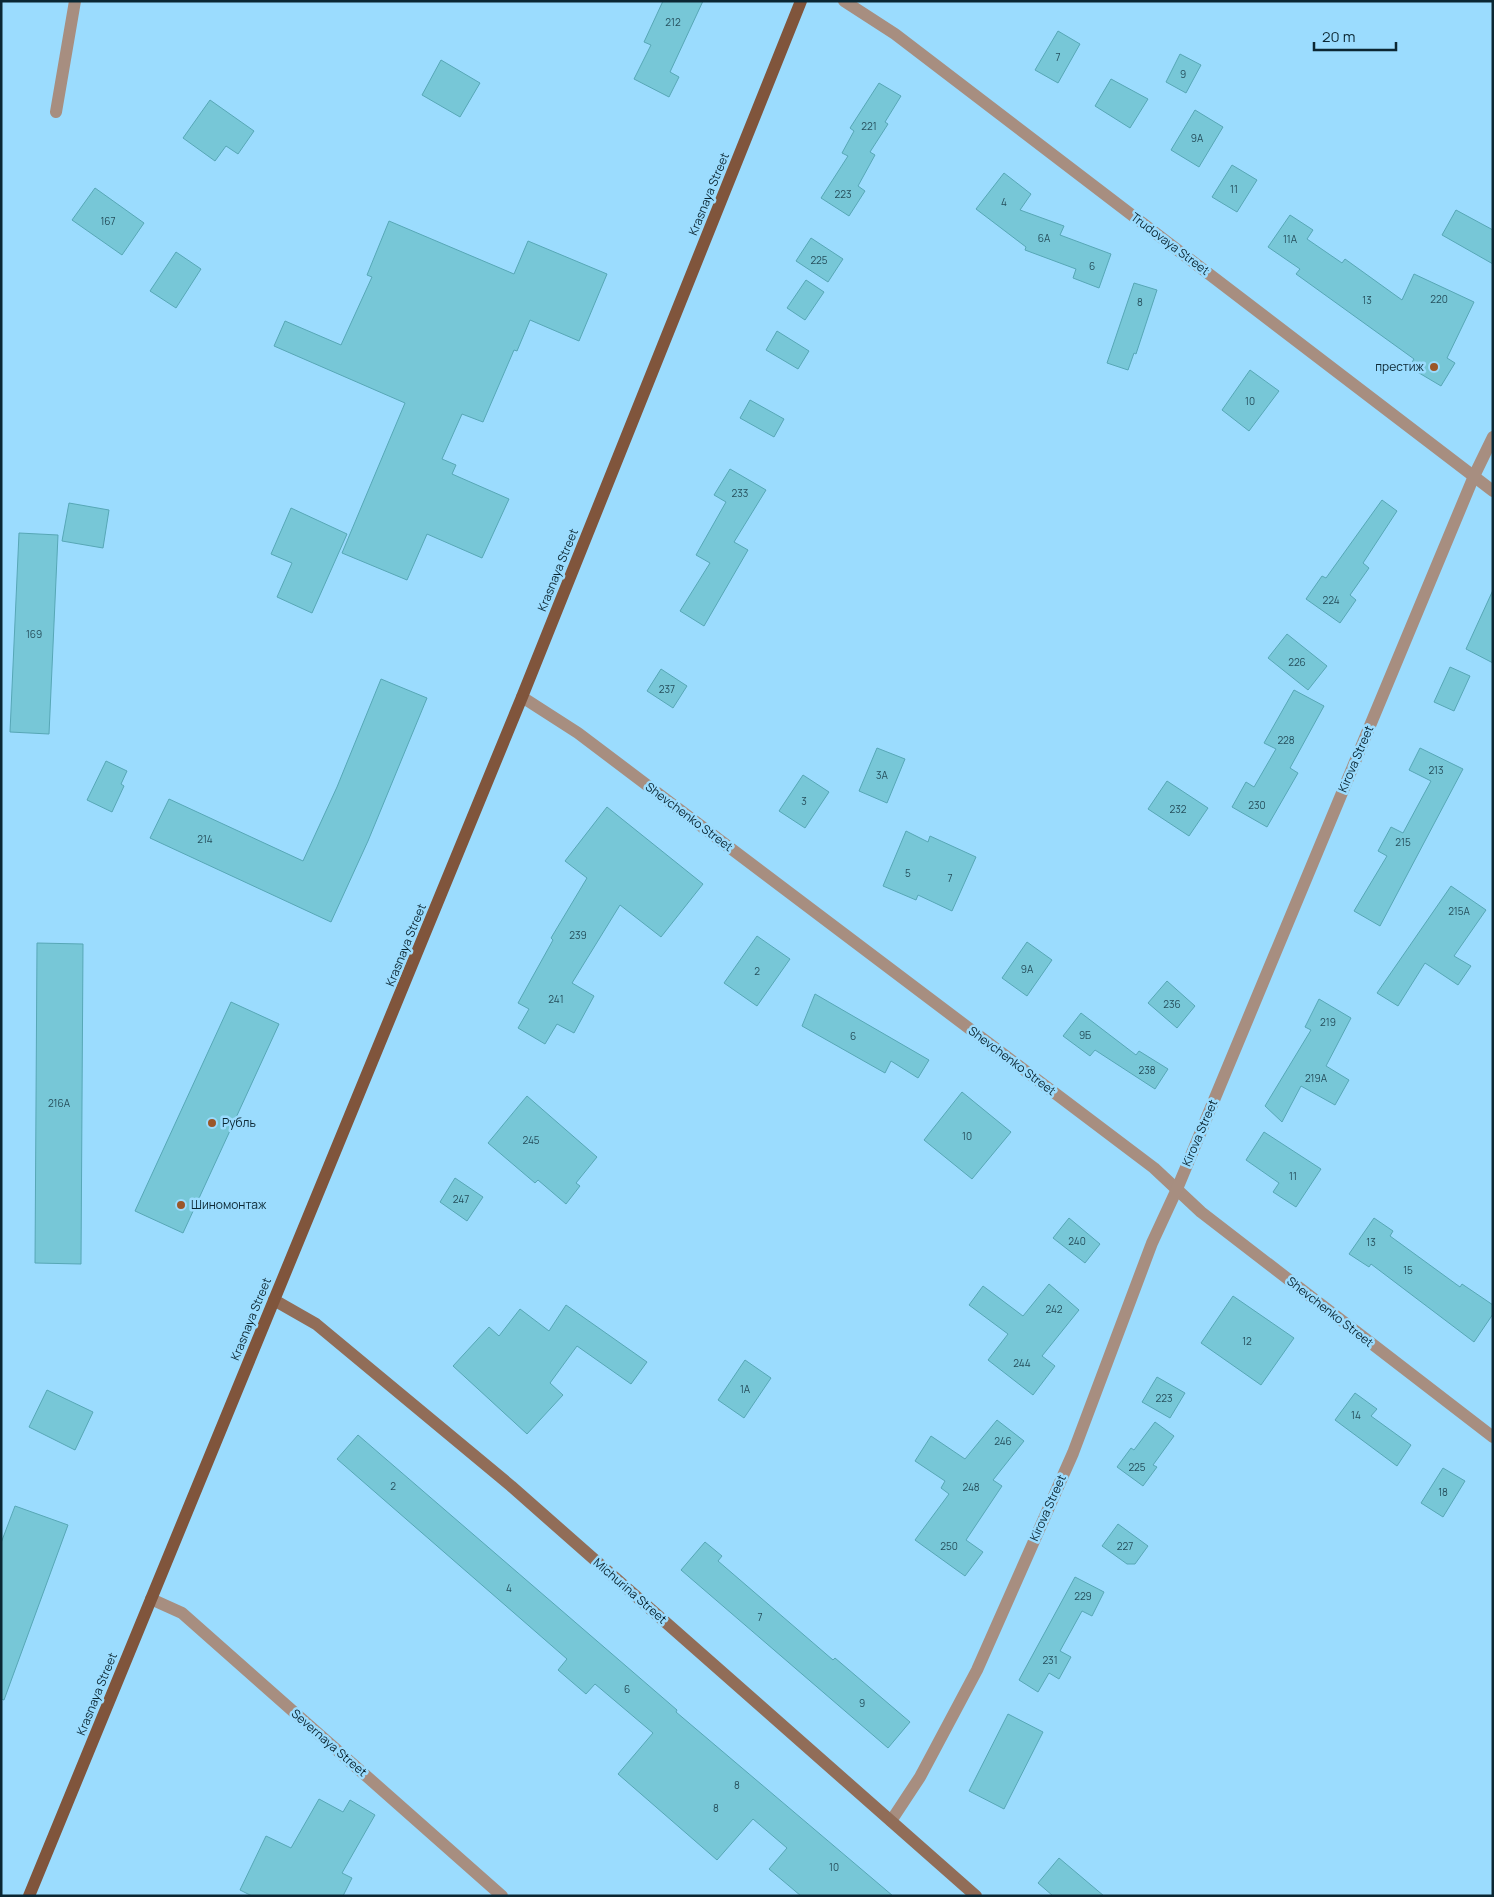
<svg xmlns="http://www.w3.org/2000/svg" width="1494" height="1897" font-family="Manrope,sans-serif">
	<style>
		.building { fill: #77c7d7; stroke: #57a7b6 }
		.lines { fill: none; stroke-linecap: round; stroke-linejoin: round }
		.street { stroke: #a78e80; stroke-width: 12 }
		.secondary { stroke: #916d58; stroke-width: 12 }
		.primary { stroke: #80553c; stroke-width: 12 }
		.poi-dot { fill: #9b5729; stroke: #9bdcfe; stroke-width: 2 }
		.labels { text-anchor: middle; stroke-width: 5; stroke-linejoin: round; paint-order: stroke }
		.number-label { font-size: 10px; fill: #264f5c }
		.street-label { font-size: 12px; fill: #0b2733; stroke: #9bdcfe }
		.poi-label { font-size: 12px; fill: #0b2733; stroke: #9bdcfe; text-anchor: start }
	</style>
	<rect width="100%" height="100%" fill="#9bdcfe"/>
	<!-- building -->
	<g class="building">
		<path d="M 663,1 L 703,1 L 670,72 L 679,77 L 669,97 L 634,79 L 651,45 L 644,42 Z"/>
		<path d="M 1058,31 L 1080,44 L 1058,83 L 1035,70 Z"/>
		<path d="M 1180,54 L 1201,65 L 1186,93 L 1166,82 Z"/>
		<path d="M 441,60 L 480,83 L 460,117 L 422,95 Z"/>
		<path d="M 1111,79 L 1148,99 L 1130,128 L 1095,106 Z"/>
		<path d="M 879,83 L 901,96 L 885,122 L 888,124 L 870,152 L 875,155 L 858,186 L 865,191 L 849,216 L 821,198 L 848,156 L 842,153 L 854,131 L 850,128 Z"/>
		<path d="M 210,100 L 254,131 L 238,154 L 226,146 L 215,161 L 183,138 Z"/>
		<path d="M 1195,110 L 1223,127 L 1199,167 L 1171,150 Z"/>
		<path d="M 1232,165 L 1257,180 L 1237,212 L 1212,197 Z"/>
		<path d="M 1004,173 L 1031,194 L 1020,210 L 1064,226 L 1060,235 L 1111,254 L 1099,288 L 1073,278 L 1076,269 L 1025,250 L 1026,247 L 976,209 Z"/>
		<path d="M 95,188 L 144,223 L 122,255 L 72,220 Z"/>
		<path d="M 1456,210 L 1493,230 L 1493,264 L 1442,235 Z"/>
		<path d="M 1290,215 L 1313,230 L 1307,239 L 1342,263 L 1345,259 L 1402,300 L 1414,274 L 1474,302 L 1447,358 L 1455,363 L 1441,386 L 1409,367 L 1414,359 L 1296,274 L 1300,269 L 1268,247 Z"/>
		<path d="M 389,221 L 514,274 L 528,241 L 607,274 L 579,341 L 530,320 L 517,351 L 514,350 L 483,422 L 462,414 L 442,459 L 456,465 L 452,474 L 509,499 L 482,558 L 427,534 L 407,580 L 342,553 L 405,403 L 274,346 L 285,321 L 341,345 L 372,277 L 367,275 Z"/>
		<path d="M 811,238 L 843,259 L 828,282 L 796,261 Z"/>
		<path d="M 176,252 L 201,269 L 176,308 L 150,291 Z"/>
		<path d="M 806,280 L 824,292 L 805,320 L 787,308 Z"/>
		<path d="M 1134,283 L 1157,290 L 1136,354 L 1134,353 L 1128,370 L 1107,363 Z"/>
		<path d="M 777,331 L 809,351 L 798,369 L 766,350 Z"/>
		<path d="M 1250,370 L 1279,391 L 1249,431 L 1222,410 Z"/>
		<path d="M 750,400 L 784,419 L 774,437 L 740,418 Z"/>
		<path d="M 730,469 L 766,490 L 734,542 L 748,550 L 704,626 L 680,611 L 710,563 L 696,555 L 726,502 L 714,495 Z"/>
		<path d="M 1382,500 L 1397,511 L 1363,563 L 1369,568 L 1350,595 L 1356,600 L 1340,623 L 1306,599 L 1322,576 L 1326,578 Z"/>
		<path d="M 69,503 L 109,510 L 103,548 L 62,541 Z"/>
		<path d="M 291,508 L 347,534 L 312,613 L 277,597 L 292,563 L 271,554 Z"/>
		<path d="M 19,533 L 58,535 L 49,734 L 10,732 Z"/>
		<path d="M 1493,590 L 1493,663 L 1466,649 Z"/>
		<path d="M 1287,634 L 1327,666 L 1308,690 L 1268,658 Z"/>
		<path d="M 1450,667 L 1470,676 L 1454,711 L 1434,702 Z"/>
		<path d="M 661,669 L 687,686 L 673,708 L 647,691 Z"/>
		<path d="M 381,679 L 427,698 L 368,841 L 331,922 L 150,838 L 169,799 L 303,861 L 337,787 Z"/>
		<path d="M 1294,690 L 1324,706 L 1290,768 L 1298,773 L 1267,827 L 1232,807 L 1246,782 L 1254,787 L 1276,749 L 1264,743 Z"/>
		<path d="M 877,748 L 905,759 L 887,803 L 859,791 Z"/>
		<path d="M 1420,748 L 1463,769 L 1380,926 L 1354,911 L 1387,856 L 1378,851 L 1391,827 L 1403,833 L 1431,781 L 1409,770 Z"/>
		<path d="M 106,761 L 127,771 L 121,784 L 124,786 L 112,812 L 87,800 Z"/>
		<path d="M 803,775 L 829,792 L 805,828 L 779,811 Z"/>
		<path d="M 1167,781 L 1208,808 L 1189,836 L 1148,809 Z"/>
		<path d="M 607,807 L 703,884 L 661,937 L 620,905 L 572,983 L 594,996 L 574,1033 L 557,1024 L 545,1044 L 518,1028 L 529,1009 L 518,1003 L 553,940 L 551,938 L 587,878 L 565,861 Z"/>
		<path d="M 906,831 L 928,842 L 930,836 L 976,857 L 952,911 L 918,895 L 916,900 L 883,886 Z"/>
		<path d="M 1451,886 L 1486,910 L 1454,956 L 1471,966 L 1458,985 L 1425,963 L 1398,1006 L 1377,993 Z"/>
		<path d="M 757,936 L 790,959 L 757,1006 L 724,983 Z"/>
		<path d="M 1027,942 L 1052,960 L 1027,996 L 1002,978 Z"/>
		<path d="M 37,943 L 83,944 L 81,1264 L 35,1263 Z"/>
		<path d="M 1167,981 L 1195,1006 L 1177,1028 L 1148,1003 Z"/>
		<path d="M 815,994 L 929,1060 L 918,1078 L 891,1061 L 885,1073 L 802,1026 Z"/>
		<path d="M 1319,999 L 1351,1018 L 1326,1066 L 1349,1080 L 1335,1105 L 1301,1086 L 1282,1122 L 1265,1106 L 1311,1030 L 1305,1027 Z"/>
		<path d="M 231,1002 L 279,1024 L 183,1233 L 135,1211 Z"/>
		<path d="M 1081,1013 L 1136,1055 L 1139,1051 L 1168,1069 L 1155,1089 L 1095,1050 L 1090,1056 L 1063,1036 Z"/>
		<path d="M 962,1092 L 1011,1132 L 972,1179 L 924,1140 Z"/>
		<path d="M 527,1096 L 597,1157 L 576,1183 L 580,1186 L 566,1204 L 538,1180 L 535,1183 L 488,1143 Z"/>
		<path d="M 1264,1132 L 1321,1169 L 1296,1207 L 1273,1192 L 1279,1183 L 1246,1160 Z"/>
		<path d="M 455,1178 L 483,1197 L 467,1221 L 440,1202 Z"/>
		<path d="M 1069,1218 L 1100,1244 L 1085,1263 L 1053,1238 Z"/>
		<path d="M 1374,1218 L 1393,1231 L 1390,1236 L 1460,1287 L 1462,1284 L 1493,1305 L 1493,1314 L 1474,1342 L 1371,1264 L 1369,1267 L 1349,1254 Z"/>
		<path d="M 1049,1284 L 1079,1310 L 1042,1356 L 1055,1366 L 1033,1395 L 988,1360 L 1008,1334 L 969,1305 L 983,1286 L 1023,1316 Z"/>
		<path d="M 1233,1296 L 1294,1338 L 1261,1385 L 1201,1343 Z"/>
		<path d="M 566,1305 L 647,1362 L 631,1384 L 577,1346 L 550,1383 L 563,1395 L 527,1434 L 453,1366 L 489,1327 L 499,1336 L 520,1309 L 549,1331 Z"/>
		<path d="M 745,1360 L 771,1378 L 744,1418 L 718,1400 Z"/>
		<path d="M 1157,1377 L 1185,1393 L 1170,1418 L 1142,1402 Z"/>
		<path d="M 47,1390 L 93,1412 L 75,1450 L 29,1427 Z"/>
		<path d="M 1355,1393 L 1377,1409 L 1371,1416 L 1411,1445 L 1397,1466 L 1335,1420 Z"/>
		<path d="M 997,1420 L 1024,1441 L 993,1480 L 1002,1486 L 966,1540 L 983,1552 L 965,1576 L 915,1540 L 949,1494 L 941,1488 L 945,1481 L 915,1461 L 931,1436 L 965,1459 Z"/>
		<path d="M 1155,1422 L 1174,1436 L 1153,1465 L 1157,1467 L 1143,1486 L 1117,1467 L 1131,1448 L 1134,1450 Z"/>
		<path d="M 358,1435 L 677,1710 L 676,1712 L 893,1896 L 801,1896 L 769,1869 L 787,1848 L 753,1819 L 717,1860 L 618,1774 L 653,1733 L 595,1684 L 586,1694 L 558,1670 L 567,1659 L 337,1459 Z"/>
		<path d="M 1443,1468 L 1465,1481 L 1443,1517 L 1421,1503 Z"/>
		<path d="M 15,1506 L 68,1525 L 4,1700 L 1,1699 L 1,1543 Z"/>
		<path d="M 1118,1524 L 1148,1546 L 1135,1564 L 1127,1564 L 1102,1546 Z"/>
		<path d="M 705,1542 L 722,1556 L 718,1561 L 833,1660 L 835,1658 L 910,1722 L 888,1748 L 681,1570 Z"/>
		<path d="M 1075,1577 L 1104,1592 L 1092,1616 L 1082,1611 L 1060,1651 L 1071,1657 L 1059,1679 L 1049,1673 L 1038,1692 L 1019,1680 Z"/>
		<path d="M 1008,1714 L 1043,1732 L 1004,1809 L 969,1791 Z"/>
		<path d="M 319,1799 L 343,1812 L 350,1800 L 375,1815 L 342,1873 L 352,1878 L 343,1896 L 252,1896 L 240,1890 L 266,1836 L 291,1848 Z"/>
		<path d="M 1059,1858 L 1104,1896 L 1053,1896 L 1038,1883 Z"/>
	</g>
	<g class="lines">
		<!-- street -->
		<g class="street">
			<path d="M 844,1 L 895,34 L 1493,491"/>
			<path d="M 56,112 L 75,1"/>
			<path d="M 522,697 L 578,733 L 1154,1168 L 1201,1212 L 1493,1437"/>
			<path d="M 151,1599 L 182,1613 L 502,1896"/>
			<path d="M 891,1821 L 920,1777 L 977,1670 L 1073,1453 L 1152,1243 L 1177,1189 L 1474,476 L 1493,437"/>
		</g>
		<!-- secondary -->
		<path class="secondary" d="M 274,1300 L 316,1324 L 511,1486 L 976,1896"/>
		<!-- primary -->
		<path class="primary" d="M 29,1896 L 522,697 L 801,1"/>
	</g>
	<!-- markers -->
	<g class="poi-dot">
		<circle cx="1434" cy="367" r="5"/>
		<circle cx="212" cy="1123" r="5"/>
		<circle cx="181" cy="1205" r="5"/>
	</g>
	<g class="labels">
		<!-- number labels -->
		<g class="number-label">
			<text x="673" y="26">212</text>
			<text x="1058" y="61">7</text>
			<text x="1183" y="78">9</text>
			<text x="869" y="130">221</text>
			<text x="1197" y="142">9А</text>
			<text x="1234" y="193">11</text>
			<text x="843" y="198">223</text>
			<text x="1004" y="206">4</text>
			<text x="108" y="225">167</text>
			<text x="1044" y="242">6А</text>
			<text x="1290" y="243">11А</text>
			<text x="819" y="264">225</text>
			<text x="1092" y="270">6</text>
			<text x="1439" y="303">220</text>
			<text x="1367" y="304">13</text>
			<text x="1140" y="306">8</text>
			<text x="1250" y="405">10</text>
			<text x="740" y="497">233</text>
			<text x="1331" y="604">224</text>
			<text x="34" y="638">169</text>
			<text x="1297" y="666">226</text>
			<text x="667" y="693">237</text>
			<text x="1286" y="744">228</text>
			<text x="1436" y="774">213</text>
			<text x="882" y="779">3А</text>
			<text x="804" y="805">3</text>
			<text x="1257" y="809">230</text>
			<text x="1178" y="813">232</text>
			<text x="205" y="843">214</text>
			<text x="1403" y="846">215</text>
			<text x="908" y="877">5</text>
			<text x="950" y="882">7</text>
			<text x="1459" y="915">215А</text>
			<text x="578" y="939">239</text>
			<text x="1027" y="973">9А</text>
			<text x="757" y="975">2</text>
			<text x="556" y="1003">241</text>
			<text x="1172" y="1008">236</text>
			<text x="1328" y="1026">219</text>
			<text x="1085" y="1039">9Б</text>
			<text x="853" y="1040">6</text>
			<text x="1147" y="1074">238</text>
			<text x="1316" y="1082">219А</text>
			<text x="59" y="1107">216А</text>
			<text x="967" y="1140">10</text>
			<text x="531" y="1144">245</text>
			<text x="1293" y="1180">11</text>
			<text x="461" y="1203">247</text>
			<text x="1077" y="1245">240</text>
			<text x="1371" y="1246">13</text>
			<text x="1408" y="1274">15</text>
			<text x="1054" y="1313">242</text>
			<text x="1247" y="1345">12</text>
			<text x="1022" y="1367">244</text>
			<text x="745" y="1393">1А</text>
			<text x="1164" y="1402">223</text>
			<text x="1356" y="1419">14</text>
			<text x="1003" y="1445">246</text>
			<text x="1137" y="1471">225</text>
			<text x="393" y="1490">2</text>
			<text x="971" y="1491">248</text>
			<text x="1443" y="1496">18</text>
			<text x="949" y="1550">250</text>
			<text x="1125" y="1550">227</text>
			<text x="509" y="1592">4</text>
			<text x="1083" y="1600">229</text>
			<text x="760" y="1621">7</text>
			<text x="1050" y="1664">231</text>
			<text x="627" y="1693">6</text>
			<text x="862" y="1707">9</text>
			<text x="737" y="1789">8</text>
			<text x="716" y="1812">8</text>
			<text x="834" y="1871">10</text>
		</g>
		<!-- street labels -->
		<g class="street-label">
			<text transform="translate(709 194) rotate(-68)" y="4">Krasnaya Street</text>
			<text transform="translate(1170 244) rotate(37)" y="4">Trudovaya Street</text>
			<text transform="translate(558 570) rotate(-68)" y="4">Krasnaya Street</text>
			<text transform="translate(1356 759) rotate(-67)" y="4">Kirova Street</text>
			<text transform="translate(689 817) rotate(37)" y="4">Shevchenko Street</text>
			<text transform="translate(406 945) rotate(-68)" y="4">Krasnaya Street</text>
			<text transform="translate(1012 1061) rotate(37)" y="4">Shevchenko Street</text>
			<text transform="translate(1200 1133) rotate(-67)" y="4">Kirova Street</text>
			<text transform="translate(1330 1312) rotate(38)" y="4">Shevchenko Street</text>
			<text transform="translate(251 1319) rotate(-68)" y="4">Krasnaya Street</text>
			<text transform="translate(1048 1508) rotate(-66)" y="4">Kirova Street</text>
			<text transform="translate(630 1591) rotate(41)" y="4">Michurina Street</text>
			<text transform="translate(97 1694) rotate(-68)" y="4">Krasnaya Street</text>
			<text transform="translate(329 1743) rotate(41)" y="4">Severnaya Street</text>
		</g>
		<!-- poi labels -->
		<g class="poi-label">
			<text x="1424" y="371" text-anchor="end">престиж</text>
			<text x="222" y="1127">Рубль</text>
			<text x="191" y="1209">Шиномонтаж</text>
		</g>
	</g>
	<!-- border -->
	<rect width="1494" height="1897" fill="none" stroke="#0b2733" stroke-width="5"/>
	<!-- scale -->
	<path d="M1314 42v8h82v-8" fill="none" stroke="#0b2733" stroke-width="2.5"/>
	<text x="1322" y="42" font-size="15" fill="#0b2733" stroke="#9bdcfe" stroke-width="4" paint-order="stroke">20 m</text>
</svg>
